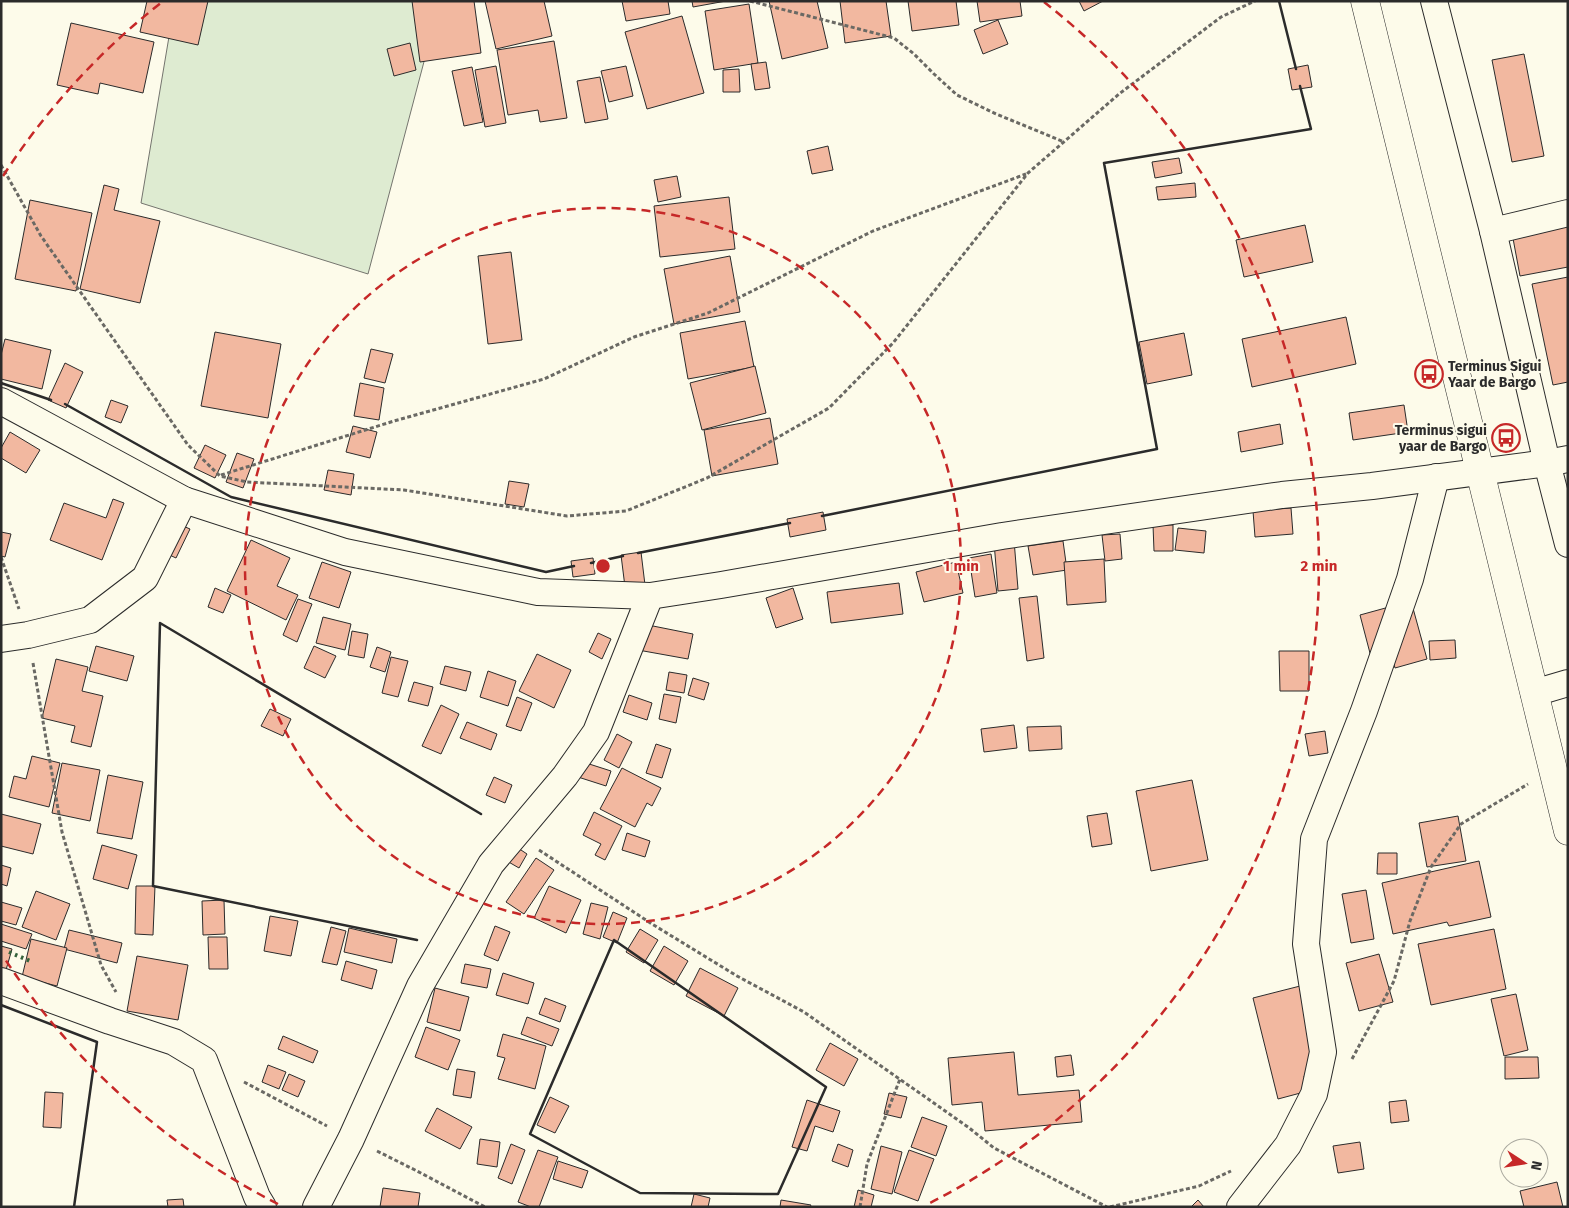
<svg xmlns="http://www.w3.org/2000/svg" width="1569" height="1208" font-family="'Fira Sans',sans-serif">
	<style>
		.green { fill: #deebd1; stroke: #74746e }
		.building { fill: #f2b8a0; stroke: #2b2b2b }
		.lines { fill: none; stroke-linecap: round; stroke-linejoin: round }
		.street-casing { stroke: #2b2b2b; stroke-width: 28 }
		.highway-casing { stroke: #2b2b2b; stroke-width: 29 }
		.path { stroke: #6a6964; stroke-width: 3; stroke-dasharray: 4 2.5; stroke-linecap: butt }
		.street { stroke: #fdfbea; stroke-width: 26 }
		.highway { stroke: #fdfbea; stroke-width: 28 }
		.hedge { stroke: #34623c; stroke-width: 4; stroke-dasharray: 2.5 4; stroke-linecap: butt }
		.wall { stroke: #2b2b2b; stroke-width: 2.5 }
		.ring { fill: none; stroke: #c62828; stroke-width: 2.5; stroke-dasharray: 9 6 }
		.labels { text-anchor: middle; stroke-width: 4; stroke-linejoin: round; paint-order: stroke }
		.poi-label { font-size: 14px; font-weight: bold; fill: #2b2b2b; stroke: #fdfbea; text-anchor: start }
		.centre { fill: #c62828; stroke: #fdfbea; stroke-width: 2.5 }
		.ring-label { font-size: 15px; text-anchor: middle; font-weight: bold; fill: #c62828; stroke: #fdfbea; stroke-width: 4; stroke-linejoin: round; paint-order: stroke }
	</style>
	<rect width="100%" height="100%" fill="#fdfbea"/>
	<!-- green -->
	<path class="green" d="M 175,1 L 440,1 L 368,274 L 141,203 Z"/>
	<!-- building -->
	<g class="building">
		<path d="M 147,1 L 208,1 L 198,45 L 140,32 Z"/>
		<path d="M 412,1 L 474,1 L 481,53 L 420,62 Z"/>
		<path d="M 485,1 L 544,1 L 552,36 L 496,49 Z"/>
		<path d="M 622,1 L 668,1 L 670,14 L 626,21 Z"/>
		<path d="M 692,1 L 726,1 L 693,7 Z"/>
		<path d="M 769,1 L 817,1 L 828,48 L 782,59 Z"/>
		<path d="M 840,1 L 886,1 L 891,36 L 845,43 Z"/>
		<path d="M 908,1 L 956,1 L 959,25 L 912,31 Z"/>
		<path d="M 977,1 L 1020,1 L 1022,16 L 980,22 Z"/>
		<path d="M 1079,1 L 1103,1 L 1084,11 Z"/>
		<path d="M 749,4 L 758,63 L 714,70 L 705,11 Z"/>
		<path d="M 682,16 L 704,93 L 647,109 L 625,32 Z"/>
		<path d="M 998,20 L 1008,44 L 983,54 L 974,30 Z"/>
		<path d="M 71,23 L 154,42 L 143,93 L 100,83 L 98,94 L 57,85 Z"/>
		<path d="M 554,41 L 567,118 L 540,122 L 538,110 L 508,115 L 497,50 Z"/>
		<path d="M 410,43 L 416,70 L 394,76 L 387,49 Z"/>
		<path d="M 1524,54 L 1544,156 L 1512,162 L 1492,60 Z"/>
		<path d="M 766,62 L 770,88 L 755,90 L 751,64 Z"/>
		<path d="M 1308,65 L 1312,87 L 1292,90 L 1288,69 Z"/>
		<path d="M 496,66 L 506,123 L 485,127 L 475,70 Z"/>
		<path d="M 626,66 L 633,96 L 609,102 L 601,71 Z"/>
		<path d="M 472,67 L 483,122 L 464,126 L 452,71 Z"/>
		<path d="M 739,69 L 740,92 L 723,92 L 723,70 Z"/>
		<path d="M 600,77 L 608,119 L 585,123 L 577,81 Z"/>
		<path d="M 828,146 L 833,170 L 812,174 L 807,151 Z"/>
		<path d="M 1179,158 L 1182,173 L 1155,178 L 1152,162 Z"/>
		<path d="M 677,176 L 681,197 L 658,202 L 654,180 Z"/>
		<path d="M 1195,183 L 1196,197 L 1158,200 L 1156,187 Z"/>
		<path d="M 104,185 L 119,189 L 114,210 L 160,221 L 140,303 L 80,289 Z"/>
		<path d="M 729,197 L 735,249 L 660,257 L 654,206 Z"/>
		<path d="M 30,200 L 92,213 L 76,291 L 15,279 Z"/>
		<path d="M 1568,223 L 1568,267 L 1520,276 L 1512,233 Z"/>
		<path d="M 1305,225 L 1313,262 L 1244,277 L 1236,240 Z"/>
		<path d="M 511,252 L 522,340 L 488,344 L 478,256 Z"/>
		<path d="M 730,256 L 740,312 L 674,324 L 664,269 Z"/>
		<path d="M 1568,277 L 1568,382 L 1553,385 L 1532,284 Z"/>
		<path d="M 1346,317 L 1356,364 L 1252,387 L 1242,339 Z"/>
		<path d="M 745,321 L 754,367 L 688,379 L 680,333 Z"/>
		<path d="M 215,332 L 281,344 L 268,418 L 201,406 Z"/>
		<path d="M 1184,333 L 1192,375 L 1147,384 L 1139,342 Z"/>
		<path d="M 5,339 L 51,350 L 42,389 L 1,379 L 1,355 Z"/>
		<path d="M 371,349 L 393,354 L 385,383 L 364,378 Z"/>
		<path d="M 65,363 L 83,372 L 66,408 L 48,400 Z"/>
		<path d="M 755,366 L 766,413 L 702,430 L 690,383 Z"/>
		<path d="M 360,383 L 384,388 L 379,420 L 354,416 Z"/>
		<path d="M 111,400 L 128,406 L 121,423 L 105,417 Z"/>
		<path d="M 1404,405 L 1408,432 L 1353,440 L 1349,413 Z"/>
		<path d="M 770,418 L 778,464 L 712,476 L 704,430 Z"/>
		<path d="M 1280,424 L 1283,444 L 1241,452 L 1238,432 Z"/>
		<path d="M 353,426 L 377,432 L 370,458 L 346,452 Z"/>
		<path d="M 10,432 L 40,450 L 26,473 L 1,458 L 1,448 Z"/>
		<path d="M 205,445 L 226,455 L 215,478 L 194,468 Z"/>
		<path d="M 237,453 L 254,459 L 243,488 L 226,482 Z"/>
		<path d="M 328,470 L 354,474 L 351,495 L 324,490 Z"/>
		<path d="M 509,481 L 529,484 L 524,507 L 505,504 Z"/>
		<path d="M 113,499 L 124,503 L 102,560 L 50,540 L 64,503 L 106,518 Z"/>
		<path d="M 1291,508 L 1293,534 L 1255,537 L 1253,511 Z"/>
		<path d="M 823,512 L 826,530 L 790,537 L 787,519 Z"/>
		<path d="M 174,522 L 190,529 L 176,558 L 161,551 Z"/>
		<path d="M 1153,525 L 1173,525 L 1173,551 L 1154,551 Z"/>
		<path d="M 1178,528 L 1206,531 L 1204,553 L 1175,550 Z"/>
		<path d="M 1,532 L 11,534 L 5,557 L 1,556 Z"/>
		<path d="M 1120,534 L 1122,559 L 1105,561 L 1102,535 Z"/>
		<path d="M 251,540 L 290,558 L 277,586 L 298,595 L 286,620 L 227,591 Z"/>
		<path d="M 1014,540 L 1018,589 L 998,591 L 994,542 Z"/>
		<path d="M 1063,541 L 1067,570 L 1033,575 L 1028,546 Z"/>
		<path d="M 641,552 L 645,585 L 625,587 L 621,555 Z"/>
		<path d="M 991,554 L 997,593 L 975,597 L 969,558 Z"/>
		<path d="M 593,558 L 595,574 L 573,577 L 571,561 Z"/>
		<path d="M 1104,559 L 1106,602 L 1067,605 L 1064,562 Z"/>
		<path d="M 322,562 L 351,572 L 339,608 L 309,598 Z"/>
		<path d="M 956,562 L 963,593 L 924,602 L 916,572 Z"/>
		<path d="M 899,583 L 903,614 L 831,623 L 827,592 Z"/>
		<path d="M 215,588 L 231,595 L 223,613 L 208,607 Z"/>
		<path d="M 793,588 L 803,619 L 776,628 L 766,598 Z"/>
		<path d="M 1037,596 L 1044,658 L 1027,661 L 1019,598 Z"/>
		<path d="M 298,599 L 312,604 L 297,642 L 283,635 Z"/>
		<path d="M 1411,601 L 1427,659 L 1395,668 L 1390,651 L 1371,657 L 1360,615 Z"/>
		<path d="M 323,617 L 351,624 L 345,650 L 316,643 Z"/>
		<path d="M 643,624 L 693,634 L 688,659 L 638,650 Z"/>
		<path d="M 352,631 L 368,634 L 364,658 L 348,655 Z"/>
		<path d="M 598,633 L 611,639 L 602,659 L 589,652 Z"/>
		<path d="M 1455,640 L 1456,658 L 1430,660 L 1429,641 Z"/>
		<path d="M 96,646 L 134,656 L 127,681 L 89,671 Z"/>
		<path d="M 314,646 L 336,656 L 325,678 L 304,668 Z"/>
		<path d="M 377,647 L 391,652 L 385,672 L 370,667 Z"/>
		<path d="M 1279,651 L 1309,651 L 1309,691 L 1280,691 Z"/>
		<path d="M 537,654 L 571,670 L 554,708 L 519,691 Z"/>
		<path d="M 391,657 L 408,661 L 398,697 L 382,693 Z"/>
		<path d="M 56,659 L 88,667 L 82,691 L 103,696 L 91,747 L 71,742 L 75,726 L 42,718 Z"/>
		<path d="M 445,666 L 471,672 L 466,691 L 440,684 Z"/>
		<path d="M 488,671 L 516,681 L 508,706 L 480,697 Z"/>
		<path d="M 669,672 L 687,675 L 684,693 L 666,690 Z"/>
		<path d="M 693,678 L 709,683 L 704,700 L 688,695 Z"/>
		<path d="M 414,682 L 433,687 L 428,706 L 408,701 Z"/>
		<path d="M 664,694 L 681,697 L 676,723 L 659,719 Z"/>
		<path d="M 629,695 L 652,703 L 647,720 L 623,712 Z"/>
		<path d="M 517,697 L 532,703 L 521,731 L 506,726 Z"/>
		<path d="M 441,705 L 459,714 L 441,754 L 422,746 Z"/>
		<path d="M 270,709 L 291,719 L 283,736 L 261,726 Z"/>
		<path d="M 467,722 L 497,734 L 491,750 L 460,738 Z"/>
		<path d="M 1014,725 L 1017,748 L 984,752 L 981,729 Z"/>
		<path d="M 1061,726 L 1062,749 L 1029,751 L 1027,727 Z"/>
		<path d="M 1325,731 L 1328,753 L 1309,756 L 1305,734 Z"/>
		<path d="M 617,734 L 632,742 L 619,768 L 604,760 Z"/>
		<path d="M 656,744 L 671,749 L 662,778 L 646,773 Z"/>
		<path d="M 32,756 L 60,763 L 49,807 L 9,797 L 14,776 L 26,779 Z"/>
		<path d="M 583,762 L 611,771 L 606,786 L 578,777 Z"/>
		<path d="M 62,763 L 100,770 L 90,821 L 52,813 Z"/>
		<path d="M 622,768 L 661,788 L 652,806 L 647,803 L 635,827 L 600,809 Z"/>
		<path d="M 108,775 L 143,782 L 132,839 L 97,833 Z"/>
		<path d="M 494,777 L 512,785 L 505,803 L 486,795 Z"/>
		<path d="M 1192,780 L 1208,860 L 1151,871 L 1136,791 Z"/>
		<path d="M 594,812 L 622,826 L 605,860 L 595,855 L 601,844 L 583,835 Z"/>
		<path d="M 1107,813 L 1112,844 L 1092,847 L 1087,816 Z"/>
		<path d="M 1,814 L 41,824 L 33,854 L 1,846 Z"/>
		<path d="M 1458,816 L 1466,861 L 1427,867 L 1419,823 Z"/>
		<path d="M 627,833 L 650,841 L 645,857 L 622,850 Z"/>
		<path d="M 509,842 L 527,854 L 519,868 L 500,857 Z"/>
		<path d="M 102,845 L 137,855 L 128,889 L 93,879 Z"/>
		<path d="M 1378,853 L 1397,853 L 1397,874 L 1377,874 Z"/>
		<path d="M 536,858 L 554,870 L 524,914 L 506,902 Z"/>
		<path d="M 1479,861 L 1491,917 L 1449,926 L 1447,922 L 1393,934 L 1382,883 Z"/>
		<path d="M 1,865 L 11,868 L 7,886 L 1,884 Z"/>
		<path d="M 136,886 L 155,886 L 153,935 L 135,934 Z"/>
		<path d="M 549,886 L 581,900 L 566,933 L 534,918 Z"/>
		<path d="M 1366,890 L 1374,939 L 1351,943 L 1342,894 Z"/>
		<path d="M 36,891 L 70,904 L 56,940 L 22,927 Z"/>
		<path d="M 224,900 L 225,934 L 203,935 L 202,901 Z"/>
		<path d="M 1,902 L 22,908 L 16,925 L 1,921 Z"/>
		<path d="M 591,903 L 608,907 L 600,939 L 583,934 Z"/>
		<path d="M 613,912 L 627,918 L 617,943 L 603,937 Z"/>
		<path d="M 270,916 L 298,921 L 291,956 L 264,951 Z"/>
		<path d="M 1,924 L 32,934 L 26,949 L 1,941 Z"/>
		<path d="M 495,926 L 510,932 L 498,961 L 484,955 Z"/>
		<path d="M 331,927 L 346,931 L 337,965 L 322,962 Z"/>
		<path d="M 349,928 L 397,939 L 392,963 L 344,952 Z"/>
		<path d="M 640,929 L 658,940 L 644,963 L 626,952 Z"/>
		<path d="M 1494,929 L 1506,989 L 1431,1005 L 1418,944 Z"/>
		<path d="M 69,930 L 122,943 L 117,963 L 64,949 Z"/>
		<path d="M 208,937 L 227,937 L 228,969 L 209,969 Z"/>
		<path d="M 31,939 L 67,948 L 57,986 L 22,977 Z"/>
		<path d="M 1,946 L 12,949 L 6,970 L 1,969 Z"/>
		<path d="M 664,946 L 688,961 L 674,985 L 650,971 Z"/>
		<path d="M 1379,954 L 1393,1002 L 1359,1011 L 1346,963 Z"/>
		<path d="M 137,956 L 188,965 L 178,1020 L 127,1011 Z"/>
		<path d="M 346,961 L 377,970 L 372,989 L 341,980 Z"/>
		<path d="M 465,964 L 491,969 L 487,988 L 461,983 Z"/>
		<path d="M 700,968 L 738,988 L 724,1016 L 686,996 Z"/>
		<path d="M 503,973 L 534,983 L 528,1004 L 496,995 Z"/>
		<path d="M 1308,984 L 1329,1070 L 1304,1076 L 1308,1091 L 1278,1099 L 1253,998 Z"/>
		<path d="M 435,988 L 469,997 L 460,1031 L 427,1022 Z"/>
		<path d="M 1516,994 L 1528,1050 L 1504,1056 L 1491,999 Z"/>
		<path d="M 545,998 L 566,1006 L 560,1022 L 539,1014 Z"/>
		<path d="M 527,1017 L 559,1029 L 552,1046 L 521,1034 Z"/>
		<path d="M 426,1027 L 460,1040 L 448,1070 L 415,1057 Z"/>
		<path d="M 503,1034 L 546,1046 L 535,1089 L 498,1079 L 505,1058 L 497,1056 Z"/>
		<path d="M 283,1036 L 318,1051 L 313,1063 L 278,1049 Z"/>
		<path d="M 830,1043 L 858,1059 L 844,1086 L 816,1070 Z"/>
		<path d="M 1014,1052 L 1018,1095 L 1079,1090 L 1082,1122 L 985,1131 L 982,1102 L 952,1105 L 948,1058 Z"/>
		<path d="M 1071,1055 L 1074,1075 L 1057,1077 L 1055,1057 Z"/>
		<path d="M 1505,1057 L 1538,1057 L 1539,1078 L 1505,1079 Z"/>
		<path d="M 268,1065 L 286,1072 L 279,1089 L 262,1082 Z"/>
		<path d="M 457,1069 L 475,1072 L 471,1098 L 453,1095 Z"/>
		<path d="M 289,1074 L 305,1081 L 298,1097 L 282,1090 Z"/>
		<path d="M 45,1092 L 63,1093 L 61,1128 L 43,1127 Z"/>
		<path d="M 889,1093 L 907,1097 L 901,1118 L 884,1114 Z"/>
		<path d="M 550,1097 L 569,1106 L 555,1133 L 537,1125 Z"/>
		<path d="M 807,1100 L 840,1111 L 833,1132 L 815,1126 L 807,1151 L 792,1147 Z"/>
		<path d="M 1406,1100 L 1409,1121 L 1391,1123 L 1389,1102 Z"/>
		<path d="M 437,1108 L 472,1127 L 460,1149 L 425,1131 Z"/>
		<path d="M 922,1117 L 947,1126 L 936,1156 L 911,1147 Z"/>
		<path d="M 480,1139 L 500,1142 L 497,1167 L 477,1164 Z"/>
		<path d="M 1360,1142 L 1364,1169 L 1338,1173 L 1333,1146 Z"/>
		<path d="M 511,1144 L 525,1150 L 512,1184 L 498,1178 Z"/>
		<path d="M 838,1144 L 853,1150 L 848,1167 L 832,1161 Z"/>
		<path d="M 881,1146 L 902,1152 L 892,1194 L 871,1189 Z"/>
		<path d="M 538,1150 L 558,1157 L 539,1207 L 531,1207 L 518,1202 Z"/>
		<path d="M 909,1150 L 934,1159 L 918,1201 L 894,1192 Z"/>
		<path d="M 558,1161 L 588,1171 L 582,1188 L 553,1179 Z"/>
		<path d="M 1557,1182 L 1563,1207 L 1524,1207 L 1520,1191 Z"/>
		<path d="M 383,1188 L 420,1193 L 418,1207 L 380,1207 Z"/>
		<path d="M 858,1190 L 874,1195 L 871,1207 L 854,1207 Z"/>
		<path d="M 694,1194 L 710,1198 L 708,1207 L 691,1207 Z"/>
		<path d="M 183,1199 L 184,1207 L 168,1207 L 167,1200 Z"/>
		<path d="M 781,1200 L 811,1205 L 810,1207 L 780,1207 Z"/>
		<path d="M 1198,1200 L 1204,1207 L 1191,1207 Z"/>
	</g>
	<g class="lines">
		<defs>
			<g id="street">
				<path d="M 1434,1 L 1493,231 L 1547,463 L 1568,544"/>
				<path d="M 1493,231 L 1568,213"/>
				<path d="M 1,401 L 184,500 L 345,552 L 538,592 L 650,596 L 721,585 L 1002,536 L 1282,495 L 1372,486 L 1547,463 L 1568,459"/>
				<path d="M 1,639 L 28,635 L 90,620 L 145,578 L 184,500"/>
				<path d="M 1534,693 L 1568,683"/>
				<path d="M 1,981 L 110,1021 L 174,1042 L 204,1060 L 257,1197 L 263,1207"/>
				<path d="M 316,1207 L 351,1139 L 420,986 L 491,864 L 565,776 L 596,732 L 650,596"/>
				<path d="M 1240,1207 L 1288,1145 L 1314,1094 L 1323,1052 L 1306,944 L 1314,839 L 1364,711 L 1410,579 L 1436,477"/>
			</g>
			<path id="highway" d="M 1365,1 L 1568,831"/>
		</defs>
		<!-- street casing -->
		<use href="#street" class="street-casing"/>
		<!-- highway casing -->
		<use href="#highway" class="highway-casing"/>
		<!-- path -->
		<g class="path">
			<path d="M 750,1 L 894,38 L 914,54 L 934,74 L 957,95 L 994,113 L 1064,142"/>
			<path d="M 1,165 L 41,236 L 188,445 L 220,476 L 247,482 L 404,490 L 567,516 L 626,511 L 707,478 L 829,408 L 893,343 L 1028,173 L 1119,94 L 1221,17 L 1255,1"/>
			<path d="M 221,475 L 394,421 L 544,379 L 634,337 L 708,313 L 873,231 L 1026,174"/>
			<path d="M 1,557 L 19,609"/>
			<path d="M 33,663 L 62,832 L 101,965 L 116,992"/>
			<path d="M 539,850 L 652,924 L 737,976 L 804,1012 L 968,1127 L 994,1148 L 1107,1207"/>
			<path d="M 1352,1059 L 1394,981 L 1410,921 L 1431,867 L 1461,824 L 1528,784"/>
			<path d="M 244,1082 L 327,1126"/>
			<path d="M 377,1151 L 417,1171 L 485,1207"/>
			<path d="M 860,1207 L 867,1164 L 900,1079"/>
			<path d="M 1110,1207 L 1199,1186 L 1231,1171"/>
		</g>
		<!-- street -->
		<use href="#street" class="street"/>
		<!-- highway -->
		<use href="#highway" class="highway"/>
		<!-- hedge -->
		<path class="hedge" d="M 9,952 L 30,961"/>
		<!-- wall -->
		<g class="wall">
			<path d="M 1279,1 L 1296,69"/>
			<path d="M 1,383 L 51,400"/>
			<path d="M 65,404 L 231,497 L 546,572 L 574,566"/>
			<path d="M 822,516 L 1157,449 L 1104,163 L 1311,129 L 1300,86"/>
			<path d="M 638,553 L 790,523"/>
			<path d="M 591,563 L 623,556"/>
			<path d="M 417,940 L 153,886 L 160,623 L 481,814"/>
			<path d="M 614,940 L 826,1087 L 778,1194 L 640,1193 L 530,1134 Z"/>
			<path d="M 1,1005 L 97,1042 L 74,1207"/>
		</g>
	</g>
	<!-- distance rings -->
	<g class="ring">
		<circle cx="603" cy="566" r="358"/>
		<path d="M278 1204A716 716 0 0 1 3 956M3 176A716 716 0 0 1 162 2M1044 2A716 716 0 0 1 928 1204"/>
	</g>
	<!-- icons -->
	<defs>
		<symbol id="bus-ring" viewBox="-11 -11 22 22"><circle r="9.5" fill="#fdfbea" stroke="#c62828" stroke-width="1.5"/><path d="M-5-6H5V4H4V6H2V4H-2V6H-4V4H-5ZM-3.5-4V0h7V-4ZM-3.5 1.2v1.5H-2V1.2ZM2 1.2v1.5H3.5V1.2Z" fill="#c62828"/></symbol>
	</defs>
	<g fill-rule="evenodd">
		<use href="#bus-ring" x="1413" y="358" width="32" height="32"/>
		<use href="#bus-ring" x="1490" y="422" width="32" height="32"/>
	</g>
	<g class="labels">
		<!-- poi labels -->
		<g class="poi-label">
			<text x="1448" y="371">Terminus Sigui<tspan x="1448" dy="16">Yaar de Bargo</tspan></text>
			<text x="1487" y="435" text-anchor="end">Terminus sigui<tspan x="1487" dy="16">yaar de Bargo</tspan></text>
		</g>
	</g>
	<circle cx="603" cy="566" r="8" class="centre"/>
	<g class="ring-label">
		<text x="961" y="571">1 min</text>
		<text x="1319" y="571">2 min</text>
	</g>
	<!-- border -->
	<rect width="1569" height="1208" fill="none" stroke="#2b2b2b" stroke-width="5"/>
	<!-- north arrow -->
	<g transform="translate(1524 1163) rotate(102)"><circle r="24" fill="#fdfbea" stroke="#a9a89e"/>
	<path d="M0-4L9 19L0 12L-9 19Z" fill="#c62828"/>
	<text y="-8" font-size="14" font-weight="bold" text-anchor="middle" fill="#2b2b2b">N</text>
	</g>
</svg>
